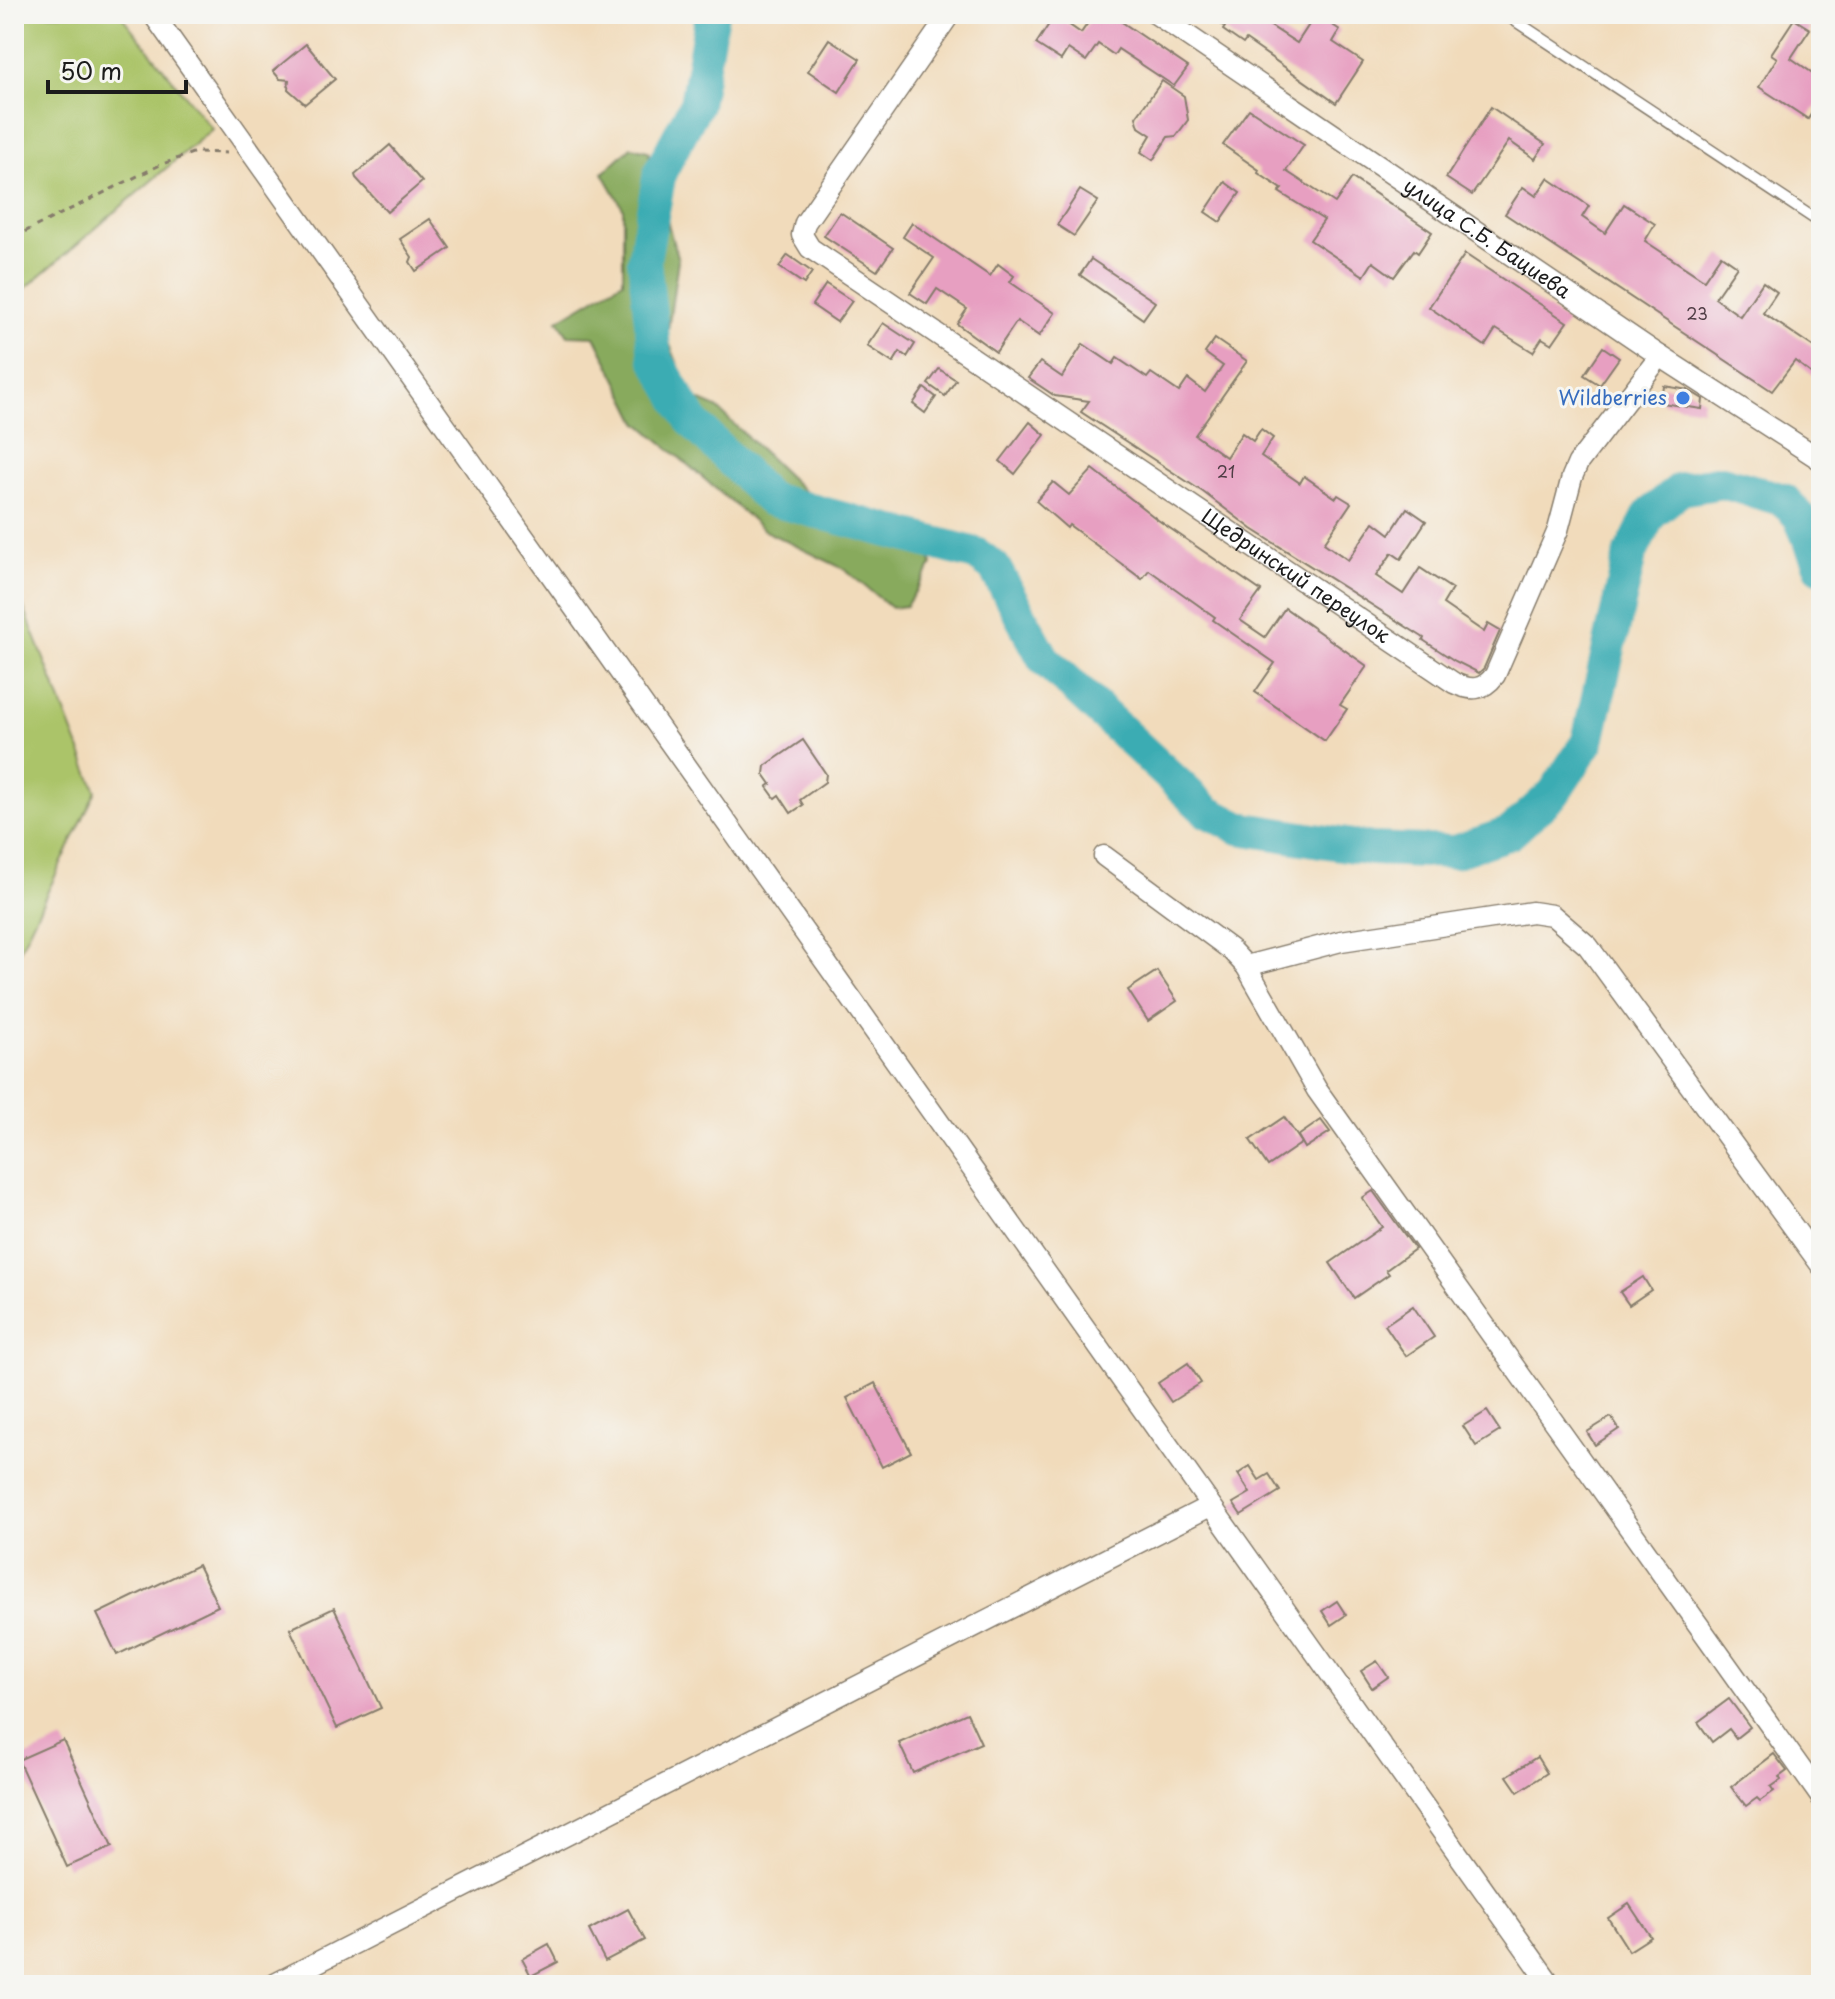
<svg xmlns="http://www.w3.org/2000/svg" width="1835" height="1999" font-family="'Playpen Sans',sans-serif">
	<style>
		.green { fill: #abc469; stroke: #647042; stroke-width: 2 }
		.forest { fill: #88aa5d; stroke: #52633c; stroke-width: 2 }
		.lines { fill: none; stroke-linecap: round; stroke-linejoin: round }
		.river { stroke: #3aacb3; stroke-width: 34 }
		.building { fill: #e79fc1 }
		.service-casing { stroke: #867c6c; stroke-width: 13 }
		.minor-casing { stroke: #867c6c; stroke-width: 23 }
		.path { stroke: #867c6c; stroke-width: 3; stroke-dasharray: 6 6; stroke-linecap: butt }
		.service { stroke: #fff; stroke-width: 10 }
		.minor { stroke: #fff; stroke-width: 20 }
		.shop-dot { fill: #3f7fe0; stroke: #f6f6f2; stroke-width: 3 }
		.labels { text-anchor: middle; stroke-width: 6; stroke-linejoin: round; paint-order: stroke }
		.number-label { font-size: 16px; fill: #4f3d45 }
		.street-label { font-size: 20px; fill: #1c1c1c; stroke: #f6f6f2 }
		.shop-label { font-size: 20px; fill: #366cbe; stroke: #f6f6f2; text-anchor: end }
	</style>
	<rect width="100%" height="100%" fill="#f6f6f2"/>
	<filter id="ink" filterUnits="userSpaceOnUse"><feTurbulence type="fractalNoise" baseFrequency=".0125" numOctaves="2"/><feDisplacementMap in="SourceGraphic" scale="16" xChannelSelector="R" yChannelSelector="G"/><feConvolveMatrix kernelMatrix="1 2 1 2 8 2 1 2 1" color-interpolation-filters="sRGB"/></filter>
	<filter id="wash" filterUnits="userSpaceOnUse"><feTurbulence type="fractalNoise" baseFrequency=".006" numOctaves="4" result="noise"/><feDisplacementMap in="SourceGraphic" scale="32" xChannelSelector="R" yChannelSelector="G"/><feGaussianBlur stdDeviation="1.8" result="paint"/><feColorMatrix in="noise" values="0 0 0 0 0 0 0 0 0 0 0 0 0 0 0 0 0 1.4 0 .05"/><feComposite in="paint" operator="in"/></filter>
	<g filter="url(#wash)">
		<rect width="100%" height="100%" fill="#f1dbbb"/>
		<!-- green -->
		<g class="green">
			<path d="M 14,14 L 120,14 L 212,129 L 14,298 Z"/>
			<path d="M 14,583 L 96,791 L 14,962 Z"/>
		</g>
		<!-- forest -->
		<path class="forest" d="M 631,147 L 648,151 L 678,260 L 667,337 L 691,397 L 717,408 L 806,493 L 925,527 L 932,565 L 906,606 L 891,608 L 844,569 L 765,531 L 638,422 L 595,336 L 568,335 L 558,320 L 623,281 L 623,208 L 603,173 Z"/>
		<g class="lines">
			<!-- river -->
			<path class="river" d="M 712,14 L 696,104 L 660,172 L 644,260 L 655,357 L 691,420 L 769,499 L 976,554 L 994,567 L 1044,659 L 1208,812 L 1239,828 L 1372,849 L 1454,852 L 1510,833 L 1554,793 L 1588,741 L 1630,555 L 1650,514 L 1681,489 L 1722,482 L 1784,500 L 1799,516 L 1821,567"/>
		</g>
		<g id="blocks">
			<!-- building -->
			<g class="building">
				<path d="M 1094,14 L 1110,14 L 1188,67 L 1174,86 L 1118,49 L 1114,55 L 1098,44 L 1086,61 L 1068,49 L 1061,60 L 1036,44 L 1055,15 L 1081,33 Z"/>
				<path d="M 1206,14 L 1252,14 L 1297,43 L 1316,14 L 1340,30 L 1333,42 L 1363,62 L 1336,103 L 1246,40 L 1243,44 L 1223,30 L 1225,27 Z"/>
				<path d="M 1794,19 L 1810,29 L 1791,58 L 1821,79 L 1821,99 L 1808,119 L 1759,87 L 1777,58 L 1771,54 Z"/>
				<path d="M 829,39 L 860,59 L 839,92 L 808,71 Z"/>
				<path d="M 306,44 L 335,79 L 305,104 L 288,89 L 289,80 L 280,79 L 273,71 Z"/>
				<path d="M 1162,81 L 1184,96 L 1188,120 L 1176,136 L 1168,137 L 1153,160 L 1141,152 L 1151,135 L 1139,127 L 1136,117 Z"/>
				<path d="M 1491,107 L 1545,144 L 1535,159 L 1509,141 L 1472,195 L 1446,178 Z"/>
				<path d="M 1249,109 L 1304,145 L 1286,171 L 1335,203 L 1352,178 L 1432,232 L 1418,253 L 1414,250 L 1394,277 L 1373,262 L 1364,276 L 1310,240 L 1324,220 L 1279,192 L 1282,189 L 1258,173 L 1259,170 L 1223,145 Z"/>
				<path d="M 390,145 L 422,182 L 387,212 L 356,178 L 355,175 Z"/>
				<path d="M 1548,178 L 1589,206 L 1582,217 L 1605,233 L 1624,204 L 1655,224 L 1645,241 L 1704,280 L 1721,255 L 1737,266 L 1715,298 L 1740,316 L 1763,282 L 1777,292 L 1763,313 L 1821,352 L 1821,381 L 1795,361 L 1772,391 L 1505,214 L 1523,187 L 1536,196 Z"/>
				<path d="M 1225,182 L 1240,193 L 1220,222 L 1205,212 Z"/>
				<path d="M 1080,190 L 1098,201 L 1074,236 L 1057,225 Z"/>
				<path d="M 840,212 L 893,248 L 877,271 L 824,236 Z"/>
				<path d="M 430,219 L 450,248 L 416,271 L 410,262 L 412,257 L 400,239 Z"/>
				<path d="M 912,223 L 990,276 L 998,264 L 1014,276 L 1010,282 L 1055,313 L 1039,336 L 1017,321 L 996,352 L 957,324 L 967,309 L 937,289 L 927,304 L 910,293 L 934,258 L 903,237 Z"/>
				<path d="M 1465,254 L 1567,322 L 1552,344 L 1542,338 L 1533,352 L 1496,329 L 1485,346 L 1429,307 Z"/>
				<path d="M 788,255 L 812,272 L 804,284 L 779,267 Z"/>
				<path d="M 1091,259 L 1155,302 L 1143,319 L 1080,275 Z"/>
				<path d="M 826,284 L 852,301 L 837,322 L 812,305 Z"/>
				<path d="M 883,323 L 915,344 L 907,357 L 900,352 L 893,363 L 867,346 Z"/>
				<path d="M 1215,339 L 1247,361 L 1195,435 L 1226,457 L 1242,433 L 1253,441 L 1261,429 L 1273,438 L 1261,456 L 1300,483 L 1304,476 L 1336,498 L 1338,495 L 1351,503 L 1324,543 L 1348,560 L 1374,522 L 1390,534 L 1407,508 L 1426,521 L 1401,559 L 1392,553 L 1376,576 L 1403,594 L 1420,568 L 1452,589 L 1443,604 L 1484,632 L 1488,624 L 1500,631 L 1484,668 L 1479,673 L 1455,661 L 1423,640 L 1424,638 L 1252,529 L 1203,492 L 1081,412 L 1089,401 L 1055,396 L 1028,378 L 1040,362 L 1062,377 L 1083,344 L 1113,364 L 1117,358 L 1147,378 L 1151,373 L 1179,392 L 1188,379 L 1205,392 L 1223,366 L 1205,353 Z"/>
				<path d="M 1603,347 L 1619,358 L 1600,385 L 1584,375 Z"/>
				<path d="M 939,369 L 956,380 L 945,396 L 928,384 Z"/>
				<path d="M 1664,386 L 1688,390 L 1703,399 L 1702,409 L 1662,403 Z"/>
				<path d="M 924,388 L 936,397 L 925,413 L 913,404 Z"/>
				<path d="M 1030,422 L 1045,435 L 1015,474 L 1000,461 Z"/>
				<path d="M 1093,469 L 1158,520 L 1261,591 L 1240,620 L 1265,637 L 1285,608 L 1367,666 L 1340,705 L 1347,709 L 1325,741 L 1255,692 L 1275,663 L 1213,620 L 1215,617 L 1149,570 L 1142,579 L 1069,525 L 1067,528 L 1036,501 L 1053,482 L 1069,495 Z"/>
				<path d="M 803,740 L 826,774 L 825,782 L 800,800 L 803,805 L 791,813 L 779,795 L 775,798 L 767,787 L 771,784 L 764,774 L 765,766 Z"/>
				<path d="M 1157,971 L 1177,1001 L 1148,1021 L 1128,990 Z"/>
				<path d="M 1284,1117 L 1302,1143 L 1268,1166 L 1250,1140 Z"/>
				<path d="M 1321,1120 L 1330,1132 L 1305,1148 L 1298,1136 Z"/>
				<path d="M 1373,1191 L 1415,1249 L 1386,1270 L 1389,1274 L 1354,1298 L 1330,1263 L 1382,1227 L 1362,1198 Z"/>
				<path d="M 1643,1277 L 1651,1290 L 1629,1305 L 1620,1292 Z"/>
				<path d="M 1413,1306 L 1434,1337 L 1406,1356 L 1385,1325 Z"/>
				<path d="M 1188,1363 L 1201,1383 L 1171,1402 L 1158,1383 Z"/>
				<path d="M 875,1383 L 911,1452 L 882,1467 L 847,1398 Z"/>
				<path d="M 1487,1411 L 1500,1431 L 1476,1446 L 1463,1426 Z"/>
				<path d="M 1611,1417 L 1619,1429 L 1595,1445 L 1587,1432 Z"/>
				<path d="M 1250,1466 L 1259,1480 L 1269,1474 L 1280,1491 L 1241,1515 L 1233,1503 L 1250,1493 L 1238,1474 Z"/>
				<path d="M 198,1565 L 218,1606 L 117,1655 L 97,1614 Z"/>
				<path d="M 1337,1601 L 1346,1615 L 1331,1625 L 1322,1611 Z"/>
				<path d="M 334,1608 L 381,1708 L 337,1728 L 290,1629 Z"/>
				<path d="M 1377,1661 L 1388,1677 L 1372,1688 L 1361,1671 Z"/>
				<path d="M 1729,1699 L 1750,1727 L 1736,1738 L 1729,1729 L 1712,1742 L 1698,1722 Z"/>
				<path d="M 967,1713 L 981,1743 L 913,1773 L 899,1743 Z"/>
				<path d="M 63,1740 L 112,1847 L 67,1867 L 18,1760 Z"/>
				<path d="M 1774,1754 L 1787,1771 L 1779,1777 L 1781,1780 L 1771,1787 L 1774,1791 L 1760,1801 L 1757,1798 L 1746,1806 L 1731,1787 Z"/>
				<path d="M 1537,1757 L 1547,1773 L 1518,1792 L 1507,1776 Z"/>
				<path d="M 1629,1904 L 1651,1937 L 1629,1951 L 1608,1918 Z"/>
				<path d="M 628,1909 L 645,1940 L 605,1961 L 589,1930 Z"/>
				<path d="M 549,1944 L 558,1962 L 531,1976 L 522,1959 Z"/>
			</g>
		</g>
	</g>
	<g filter="url(#ink)">
		<use href="#blocks" fill-opacity="0" stroke="#867c6c" stroke-width="2"/>
		<g class="lines">
			<defs>
				<path id="service" d="M 1505,14 L 1821,223"/>
				<g id="minor">
					<path d="M 153,14 L 1551,1985"/>
					<path id="s1" d="M 950,14 L 805,223 L 802,235 L 810,248 L 1454,683 C 1471,691 1483,691 1495,675 L 1558,530 L 1572,477 L 1578,463 L 1660,356"/>
					<path id="s2" d="M 1156,14 L 1660,356 L 1821,460"/>
					<path d="M 1104,856 L 1230,949 L 1246,966 L 1317,1090 L 1821,1797"/>
					<path d="M 1246,966 L 1341,941 L 1532,912 L 1552,915 L 1588,946 L 1821,1265"/>
					<path d="M 273,1985 L 1210,1506"/>
				</g>
			</defs>
			<!-- service casing -->
			<use href="#service" class="service-casing"/>
			<!-- minor casing -->
			<use href="#minor" class="minor-casing"/>
			<!-- path -->
			<path class="path" d="M 14,237 L 160,165 L 195,152 L 227,153"/>
			<!-- service -->
			<use href="#service" class="service"/>
			<!-- minor -->
			<use href="#minor" class="minor"/>
		</g>
	</g>
	<!-- markers -->
	<circle class="shop-dot" cx="1683" cy="398" r="8"/>
	<g class="labels">
		<!-- number labels -->
		<g class="number-label">
			<text x="1697" y="320">23</text>
			<text x="1226" y="478">21</text>
		</g>
		<!-- street labels -->
		<g class="street-label">
			<text dy="7" stroke="none"><textPath href="#s2" startOffset="400">улица С.Б. Бациева</textPath></text>
			<text dy="7" stroke="none"><textPath href="#s1" startOffset="868">Щедринский переулок</textPath></text>
		</g>
		<!-- shop labels -->
		<g class="shop-label">
			<text x="1667" y="405">Wildberries</text>
		</g>
	</g>
	<!-- margin -->
	<rect width="1835" height="1999" fill="none" stroke="#f6f6f2" stroke-width="48"/>
	<!-- scale -->
	<path d="M48 80v12h138v-12" fill="none" stroke="#1c1c1c" stroke-width="4"/>
	<text x="60" y="80" font-size="24" fill="#1c1c1c" stroke="#f6f6f2" stroke-width="6" paint-order="stroke">50 m</text>
</svg>
